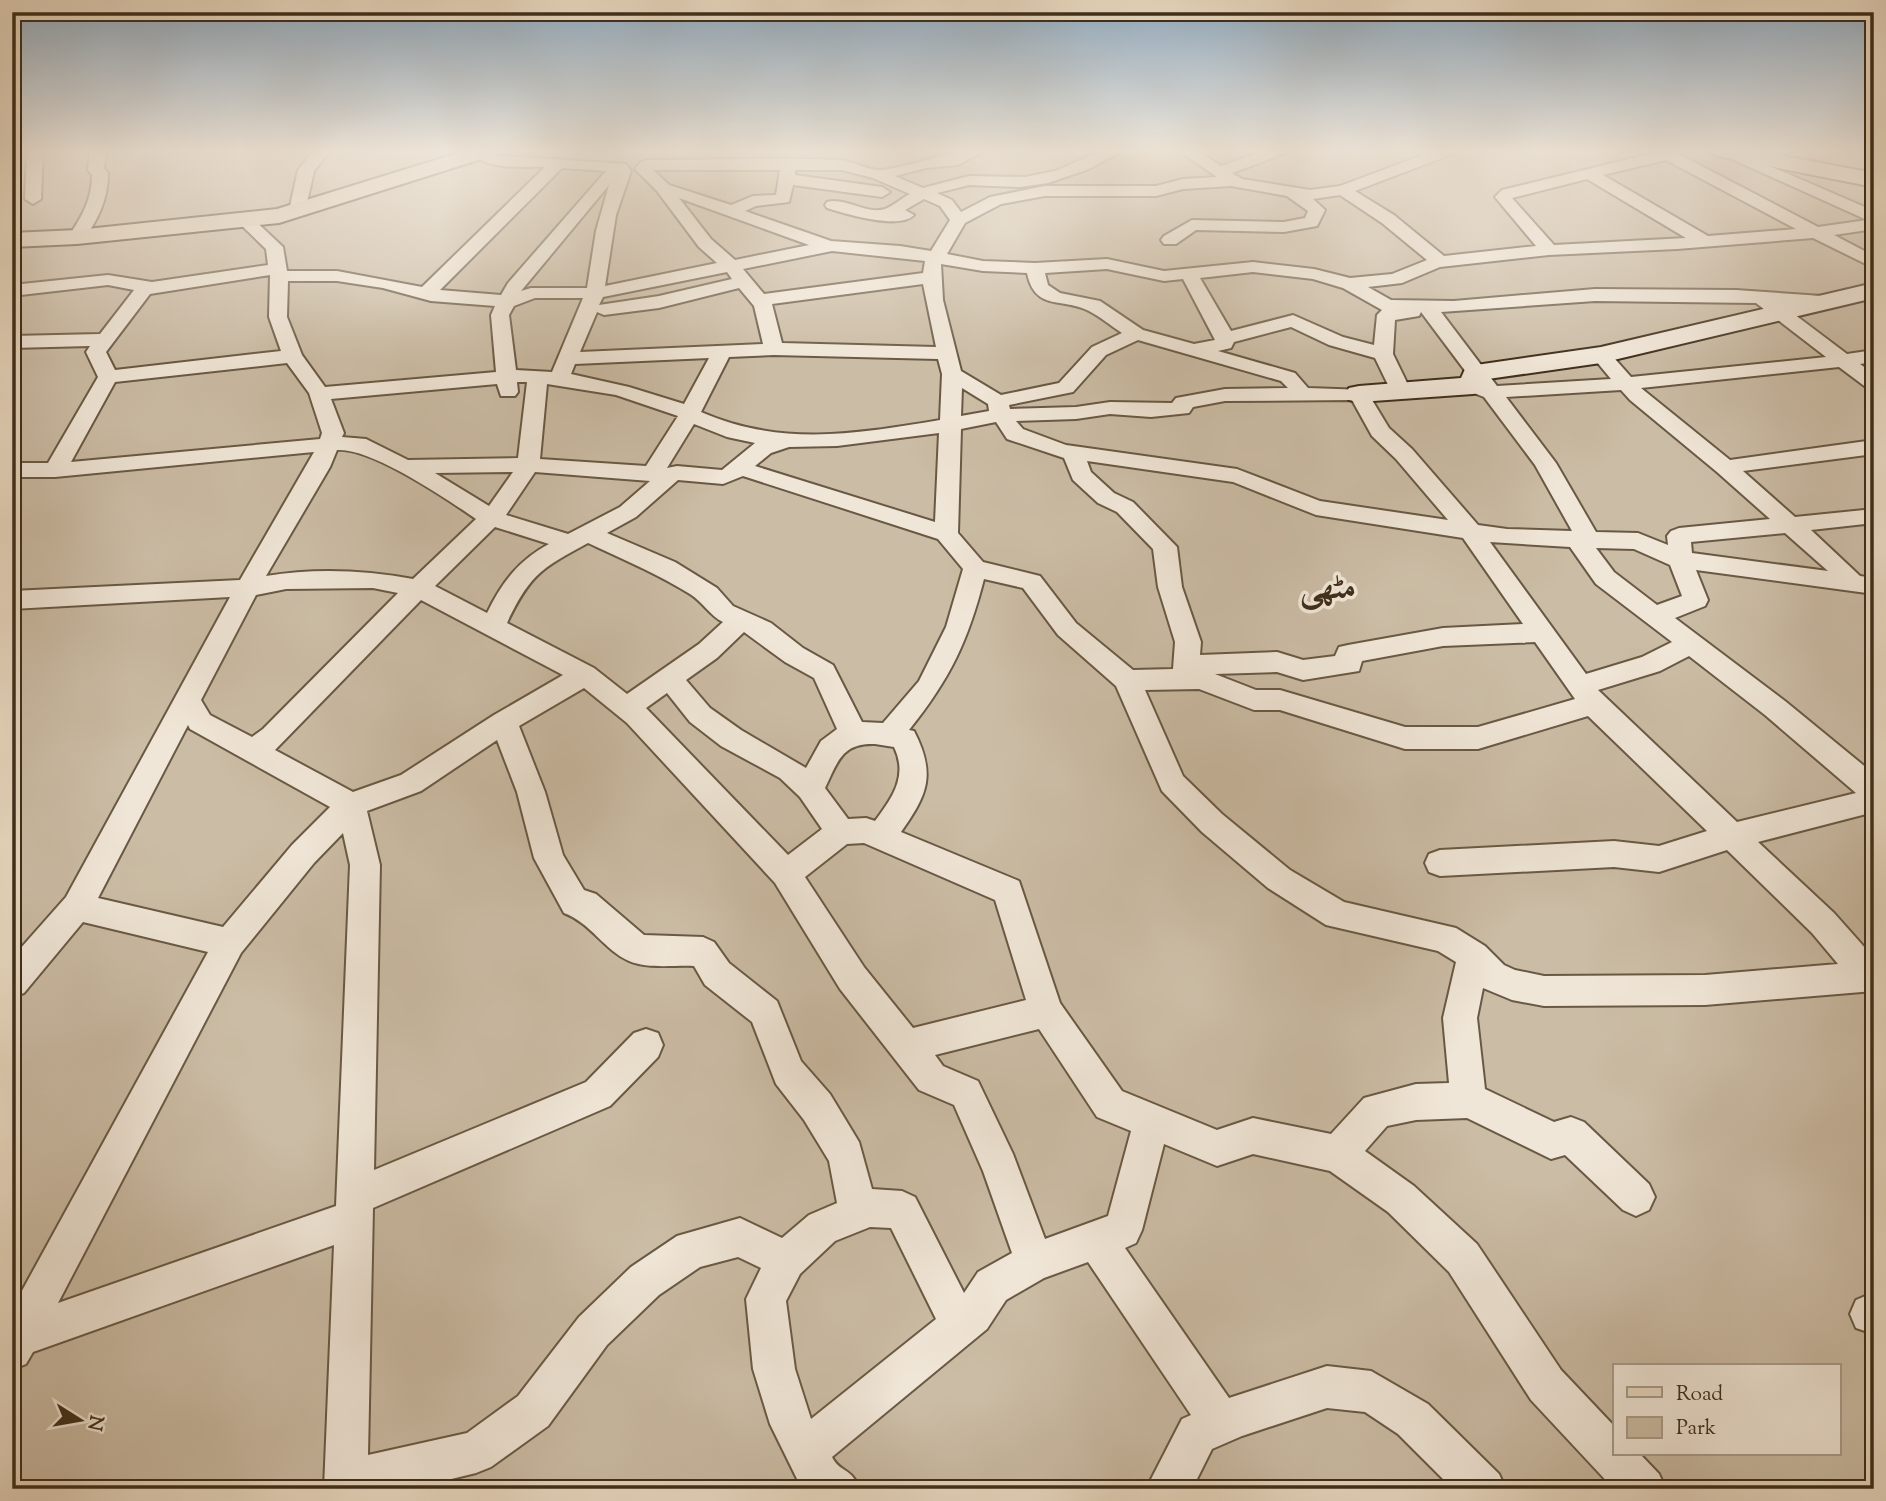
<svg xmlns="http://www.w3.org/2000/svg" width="1886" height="1501" font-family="'Sorts Mill Goudy',Amiri,serif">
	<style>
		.green { fill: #cbbca5; stroke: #857560; stroke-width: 2; fill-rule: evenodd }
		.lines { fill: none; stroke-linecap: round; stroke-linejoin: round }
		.street-casing { stroke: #695944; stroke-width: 4 }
		.secondary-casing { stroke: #3f2e1b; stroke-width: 4 }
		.primary-casing { stroke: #3f2e1b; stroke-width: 4 }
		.street { fill: #f0e6d7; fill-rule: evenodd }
		.secondary { fill: #f0e6d7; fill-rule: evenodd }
		.primary { fill: #e8d9c1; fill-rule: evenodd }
		.labels { text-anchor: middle; stroke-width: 7; stroke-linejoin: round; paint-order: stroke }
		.town-label { font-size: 35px; font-weight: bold; fill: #3f2e1b; stroke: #f0e6d7 }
	</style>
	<rect width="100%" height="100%" fill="#e8d9c1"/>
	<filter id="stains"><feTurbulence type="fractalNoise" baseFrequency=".00286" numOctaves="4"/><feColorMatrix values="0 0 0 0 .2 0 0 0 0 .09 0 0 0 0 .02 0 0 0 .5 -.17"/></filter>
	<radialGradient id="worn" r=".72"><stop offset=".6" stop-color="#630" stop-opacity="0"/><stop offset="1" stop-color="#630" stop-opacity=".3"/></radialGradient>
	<!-- green -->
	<path class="green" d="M 12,150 L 1874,150 L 1874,1489 L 12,1489 ZM 1615,1366 L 1839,1366 L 1839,1454 L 1615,1454 Z"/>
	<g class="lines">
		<defs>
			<g id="street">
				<path d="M 27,150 L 43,150 L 41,199 L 33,204 L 25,199 Z"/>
				<path d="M 90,150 L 106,150 L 104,168 L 108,173 C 108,200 98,219 83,241 L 77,242 L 68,237 C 82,217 92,199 92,175 L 88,170 Z"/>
				<path d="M 314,150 L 330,150 L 314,171 L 305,211 L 297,216 L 291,215 L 289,211 L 298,170 Z"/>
				<path d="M 475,150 L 487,150 L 491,155 L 626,164 L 631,171 L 616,215 L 605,286 L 717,263 L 699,247 L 657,191 L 635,169 L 641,162 L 647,160 C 711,160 776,157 840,160 C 854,161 868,171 882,170 C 918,165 950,150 986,150 L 958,165 L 926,168 L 895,176 L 923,188 L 969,176 L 1025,177 L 1055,171 L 1104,150 L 1124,150 L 1089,169 L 1048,183 L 1020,187 L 969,185 L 937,193 L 952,200 L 961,212 L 990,197 L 1045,186 L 1156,186 L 1183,179 L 1217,177 L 1178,150 L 1197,150 L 1221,166 L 1266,150 L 1289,150 L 1286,153 L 1232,173 L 1242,179 L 1310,190 L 1340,186 L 1436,150 L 1458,150 L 1455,153 L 1355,191 L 1394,215 L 1444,256 L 1536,246 L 1495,197 L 1502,190 L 1654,153 L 1651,150 L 1671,150 L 1818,227 L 1867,220 L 1714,151 L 1733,150 L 1748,156 L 1763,150 L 1788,150 L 1785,153 L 1758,161 L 1874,211 L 1874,229 L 1834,235 L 1874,256 L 1874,268 L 1813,238 L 1677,249 L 1549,255 L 1440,267 L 1402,283 L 1368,287 L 1391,300 L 1454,301 L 1595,289 L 1736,290 L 1822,296 L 1829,298 L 1831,302 L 1829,306 L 1782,305 L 1847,354 L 1874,350 L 1874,362 L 1860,364 L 1874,374 L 1874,390 L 1867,388 L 1839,367 L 1641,388 L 1730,460 L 1874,440 L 1874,454 L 1743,471 L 1795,517 L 1874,509 L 1874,523 L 1811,530 L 1860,576 L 1874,578 L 1874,594 L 1696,570 L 1708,600 L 1705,606 L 1675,618 L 1785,701 L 1874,774 L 1874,812 L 1758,842 L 1834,913 L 1874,958 L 1874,991 L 1705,1005 L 1544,1006 L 1512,1000 L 1483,988 L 1477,1018 L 1485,1089 L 1554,1122 L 1571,1117 L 1584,1122 L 1649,1184 L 1655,1197 L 1649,1210 L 1636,1216 L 1623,1210 L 1565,1155 L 1551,1159 L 1467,1118 L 1416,1120 L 1387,1126 L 1365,1151 L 1414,1186 L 1477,1244 L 1561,1370 L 1615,1427 L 1615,1454 L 1640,1454 L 1659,1474 L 1666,1489 L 1614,1489 L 1531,1400 L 1449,1272 L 1388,1212 L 1330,1171 L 1253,1154 L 1217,1166 L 1164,1144 L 1142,1230 L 1136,1243 L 1125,1248 L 1229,1398 L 1327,1366 L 1371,1371 L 1428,1404 L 1499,1474 L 1506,1489 L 1453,1489 L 1398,1434 L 1365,1412 L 1327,1408 L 1242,1436 L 1212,1449 L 1192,1489 L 1146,1489 L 1182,1419 L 1191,1415 L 1088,1262 L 1044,1278 L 1006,1300 L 987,1329 L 832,1457 C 840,1473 850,1466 860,1489 L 802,1489 L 770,1424 L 753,1369 L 746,1299 L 761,1268 L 738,1257 L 700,1267 L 659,1295 L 607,1345 L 548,1426 L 491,1467 L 476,1473 L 410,1489 L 324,1489 L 334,1245 L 33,1352 L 26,1364 L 12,1370 L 12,1309 L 208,952 L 83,922 L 24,993 L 12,997 L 12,958 L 66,897 L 230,597 L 12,609 L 12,591 L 240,580 L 314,452 L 55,477 L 12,477 L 12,463 L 48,463 L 98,377 L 86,352 L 90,346 L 12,348 L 12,336 L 100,334 L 134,290 L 108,285 L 12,296 L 12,285 L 108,275 L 152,282 L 268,265 L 266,249 L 237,221 L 245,216 L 251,217 L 283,247 L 287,271 L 337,271 L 422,287 L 545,167 C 523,166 487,171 473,153 ZM 1666,160 L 1796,229 L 1708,236 L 1603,175 ZM 562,168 L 606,171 L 508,283 L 501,295 L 440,290 ZM 653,170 L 780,170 L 776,195 L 753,196 L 731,205 L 669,185 ZM 795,170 L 842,170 L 873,178 L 910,194 C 902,198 893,206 885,209 C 866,215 846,197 827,202 L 825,205 L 827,208 C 846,214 900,230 914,215 L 905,210 L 924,199 L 940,206 L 950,220 L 931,251 L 900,246 L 831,241 L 745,211 L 756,206 L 789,202 L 793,185 L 882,197 L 890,192 L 882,187 L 795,175 ZM 1587,179 L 1686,238 L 1554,245 L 1512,198 ZM 609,185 L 596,231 L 587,288 L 531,288 L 521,291 ZM 1231,186 L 1287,196 L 1308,211 L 1305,218 L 1284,222 L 1192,220 L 1164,236 L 1161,240 L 1164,244 L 1176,244 L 1196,230 L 1284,232 L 1317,226 L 1325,210 L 1313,199 L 1340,195 L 1382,223 L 1427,260 L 1392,274 L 1350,278 L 1314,269 L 1253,262 L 1164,271 L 1107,259 L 1035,263 L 983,261 L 947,254 L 965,223 L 1001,204 L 1045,196 L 1156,196 L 1183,189 ZM 679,198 L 809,245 L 735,260 L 711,239 ZM 832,251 L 925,261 L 923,273 L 764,294 L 743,269 ZM 941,264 L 983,271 L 1027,273 C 1035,312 1063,297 1089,311 C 1101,317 1111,326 1122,333 L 1092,347 L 1059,383 L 1001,395 L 961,371 L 943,300 ZM 1107,269 L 1164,281 L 1183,279 L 1215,340 L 1194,344 L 1143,330 L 1100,301 L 1060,293 L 1048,285 L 1045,273 ZM 727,272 L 732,279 L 659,296 L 599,305 L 603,297 ZM 1253,272 L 1313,279 L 1343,288 L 1382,310 L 1377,315 L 1374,345 L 1343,337 L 1293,315 L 1231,331 L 1200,278 ZM 270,275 L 269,317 L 281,351 L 115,370 L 106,352 L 150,294 ZM 288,281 L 337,281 L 383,288 L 431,301 L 495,306 L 491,315 L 496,372 L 325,387 L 302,355 L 287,317 ZM 923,284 L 936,347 L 782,343 L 772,304 ZM 739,288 L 754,306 L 763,344 L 580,352 L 597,312 L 604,315 L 659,308 ZM 535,298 L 583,298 L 552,372 L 516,370 L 509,315 L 514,306 ZM 1595,301 L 1756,303 L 1826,357 L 1631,377 L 1608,351 L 1601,349 L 1591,355 L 1611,379 L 1497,386 L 1441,312 ZM 1421,312 L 1472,380 L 1463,386 L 1466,390 L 1484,397 L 1535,465 L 1572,531 L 1507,529 L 1478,525 L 1412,449 L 1389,428 L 1366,390 L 1308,388 L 1295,373 L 1218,351 L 1231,348 L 1234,342 L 1291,327 L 1329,345 L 1375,358 L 1391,391 L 1394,395 L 1408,395 L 1411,391 L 1393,354 L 1395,320 L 1419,316 ZM 1138,340 L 1281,381 L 1288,388 L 1225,389 L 1176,398 L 1172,403 L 1110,402 L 1076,407 L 1010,409 L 1009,405 L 1073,392 L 1106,355 ZM 774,355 L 938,359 L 942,374 L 940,420 C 856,434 781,447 701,412 L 729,357 ZM 709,358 L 684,404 L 629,387 L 571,374 L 575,364 ZM 287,363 L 309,393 L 322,433 L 320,439 L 71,462 L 115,382 ZM 517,382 L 527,382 L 518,458 L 408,460 L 366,439 L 342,437 L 344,433 L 331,399 L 497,384 L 501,396 L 515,396 L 518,392 ZM 547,384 L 616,395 L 678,416 L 646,466 L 540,459 ZM 962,388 L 988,404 L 989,411 L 961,416 ZM 1621,390 L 1630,400 L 1717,472 L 1770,519 L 1679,528 L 1671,531 L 1667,536 L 1668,545 L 1638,533 L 1596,532 L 1556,463 L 1506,397 ZM 1352,400 L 1372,436 L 1396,459 L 1448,520 L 1320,501 L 1237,469 L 1066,445 L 1023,429 L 1016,421 L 1076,419 L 1110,414 L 1151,417 L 1189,413 L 1193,407 L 1225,401 ZM 996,422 L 1007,439 L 1064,458 L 1073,480 L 1098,503 L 1117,512 L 1153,549 L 1158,587 L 1175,642 L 1173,669 L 1133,670 L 1076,623 L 1040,576 L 983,562 L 958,533 L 961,429 ZM 694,424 L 727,437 L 755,443 L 722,470 L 677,466 L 667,468 ZM 939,433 L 935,522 L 755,466 L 771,453 L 789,447 L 837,446 ZM 337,450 C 370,447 447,499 476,519 L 413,579 C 365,570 314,568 266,576 L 330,467 ZM 1087,461 L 1233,482 L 1316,515 L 1463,538 L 1523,624 L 1443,628 L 1348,645 L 1339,647 L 1335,656 L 1303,660 L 1277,652 L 1200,655 L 1201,642 L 1182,587 L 1177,547 L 1133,502 L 1114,493 L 1091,472 ZM 513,472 L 489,506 L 435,473 ZM 535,472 L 650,481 L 620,507 L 568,534 L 506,515 ZM 743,476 L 938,539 L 963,569 L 946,627 L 919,681 L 883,723 L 862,722 L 833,665 L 803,648 L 771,623 L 733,606 L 717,588 L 675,562 L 607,533 L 636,517 L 678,480 L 723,484 ZM 495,527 L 549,544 C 519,560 502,582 487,613 L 435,586 ZM 1785,533 L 1828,571 L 1692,553 L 1691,542 ZM 1490,542 L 1570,547 L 1596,584 L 1672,642 L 1642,657 L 1586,674 ZM 588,543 C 623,559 657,574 690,594 C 703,602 710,616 723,622 L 699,644 L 627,694 L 594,668 L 507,623 C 530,574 542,568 588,543 ZM 1596,548 L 1634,549 L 1670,565 L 1682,596 L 1657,605 L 1614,572 ZM 984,579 L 1023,588 L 1058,635 L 1116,686 L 1162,791 L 1202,832 L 1268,888 L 1326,925 L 1438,951 L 1456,962 L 1443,1018 L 1449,1083 L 1416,1084 L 1364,1098 L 1331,1134 L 1253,1118 L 1217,1130 L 1122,1091 L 1060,1003 L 1019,881 L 901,832 C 928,794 936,774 914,731 L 909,730 C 950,679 968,641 984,579 ZM 373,588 L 398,593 L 263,729 L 252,737 L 210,715 L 201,700 L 256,595 L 286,589 ZM 421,600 L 563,675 L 494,715 L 401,775 L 353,792 L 275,750 ZM 744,632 L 785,662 L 814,678 L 837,729 L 821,741 L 806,768 L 741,730 L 710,708 L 686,680 L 717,658 ZM 1535,642 L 1575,699 L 1478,727 L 1405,727 L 1280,690 L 1256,690 L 1215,674 L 1277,672 L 1303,680 L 1359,671 L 1362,661 L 1443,646 ZM 1689,656 L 1765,715 L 1856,793 L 1737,822 L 1598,690 L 1660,671 ZM 584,688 L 627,723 L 775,883 L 840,989 L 919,1090 L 954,1105 L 983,1171 L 1012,1253 L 978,1272 L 964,1293 L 915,1197 L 902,1191 L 872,1189 L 859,1142 L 830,1094 L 801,1061 L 777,1001 L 729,963 L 714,942 L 703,937 L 644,935 L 596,894 L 584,890 L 563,855 L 545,792 L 519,726 ZM 1199,689 L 1254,710 L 1280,710 L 1405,749 L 1478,749 L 1588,716 L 1707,831 L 1659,846 L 1614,841 L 1440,850 L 1429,854 L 1425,863 L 1429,872 L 1440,876 L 1614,867 L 1659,872 L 1727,850 L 1812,933 L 1838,964 L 1705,975 L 1544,976 L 1515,970 L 1504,965 L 1485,946 L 1456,928 L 1344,902 L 1290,870 L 1222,814 L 1183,776 L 1145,690 ZM 667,693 L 690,722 L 721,746 L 780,778 L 800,797 L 822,829 L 788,855 L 646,708 ZM 188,725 L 190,729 L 330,807 L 292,845 L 223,927 L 98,898 ZM 497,740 L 517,792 L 534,858 L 564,913 C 591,923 604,950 629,961 C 647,969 674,965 694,966 L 705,985 L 752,1022 L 776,1084 L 804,1120 L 829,1161 L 837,1203 L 809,1215 L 782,1238 L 740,1218 L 677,1236 L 631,1267 L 579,1317 L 518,1396 L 467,1433 L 368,1455 L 373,1208 L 610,1106 L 658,1057 L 663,1045 L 658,1033 L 646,1029 L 634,1033 L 586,1082 L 374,1170 L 380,865 L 367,811 L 421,791 ZM 875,744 L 894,747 C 908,776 893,797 875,821 L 866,818 L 848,819 L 825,788 C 838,761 842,743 875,744 ZM 343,833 L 350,865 L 336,1206 L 58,1303 L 241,953 L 314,863 ZM 864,843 L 995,900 L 1026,1000 L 913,1028 L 864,967 L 805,877 L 847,844 ZM 1039,1029 L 1097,1117 L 1131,1131 L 1108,1216 L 1045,1239 L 1013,1154 L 978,1081 L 943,1066 L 935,1055 ZM 870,1227 L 891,1228 L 936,1319 L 811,1419 L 795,1369 L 786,1301 L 800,1274 L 835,1241 Z"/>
				<path d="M 1853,150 L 1874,150 L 1874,160 Z"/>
				<path d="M 1870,1294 L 1874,1294 L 1874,1334 L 1856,1328 L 1850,1314 L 1856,1300 Z"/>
			</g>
			<path id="secondary" d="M 1874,283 L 1874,298 L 1601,363 L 1488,379 L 1483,392 L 1473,394 L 1359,402 L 1349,400 L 1345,394 L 1349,388 L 1359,386 L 1461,378 L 1466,367 L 1476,365 L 1601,347 Z"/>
			<g id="primary">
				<path d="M 468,150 L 500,150 L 497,154 L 279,223 L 77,244 L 12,247 L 12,233 L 77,230 L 277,209 Z"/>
				<path d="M 1708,150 L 1752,150 L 1874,173 L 1874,187 L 1718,156 L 1711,154 Z"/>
			</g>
		</defs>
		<!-- street casing -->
		<use href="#street" class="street-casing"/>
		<!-- secondary casing -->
		<use href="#secondary" class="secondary-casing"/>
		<!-- primary casing -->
		<use href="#primary" class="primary-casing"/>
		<!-- street -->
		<use href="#street" class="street"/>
		<!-- secondary -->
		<use href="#secondary" class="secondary"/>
		<!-- primary -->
		<use href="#primary" class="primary"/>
	</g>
	<!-- sky -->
	<linearGradient id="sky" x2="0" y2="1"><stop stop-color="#91acc2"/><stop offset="0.42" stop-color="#f5eee3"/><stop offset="1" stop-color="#f5eee3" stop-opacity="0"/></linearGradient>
	<rect width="1886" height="360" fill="url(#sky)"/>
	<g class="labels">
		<!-- town labels -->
		<g class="town-label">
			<text x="1328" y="597">مٹھی</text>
		</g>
	</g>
	<!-- margin -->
	<rect width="1886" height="1501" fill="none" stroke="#e8d9c1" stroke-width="42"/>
	<rect x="14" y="14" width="1858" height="1473" fill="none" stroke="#3f2e1b" stroke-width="3.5"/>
	<rect x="21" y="21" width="1844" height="1459" fill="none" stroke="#3f2e1b" stroke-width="2"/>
	<!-- legend -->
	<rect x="1613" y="1364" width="228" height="91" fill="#f0e6d7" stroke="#a99c8c" stroke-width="2"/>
	<rect x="1627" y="1387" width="35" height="10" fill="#e8d9c1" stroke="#a99c8c" stroke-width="2"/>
	<text x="1676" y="1400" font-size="21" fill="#3f2e1b">Road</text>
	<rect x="1627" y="1417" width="35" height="21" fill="#cbbca5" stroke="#a99c8c" stroke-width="2"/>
	<text x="1676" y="1434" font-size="21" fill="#3f2e1b">Park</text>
	<!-- north arrow -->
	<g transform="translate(80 1420) rotate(101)" stroke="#f0e6d7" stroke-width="5" paint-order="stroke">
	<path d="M0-5L12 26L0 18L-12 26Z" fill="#3f2e1b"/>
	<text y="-10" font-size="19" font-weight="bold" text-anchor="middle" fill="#3f2e1b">N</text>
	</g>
	<rect width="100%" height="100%" filter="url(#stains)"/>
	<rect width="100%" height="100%" fill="url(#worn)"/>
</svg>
